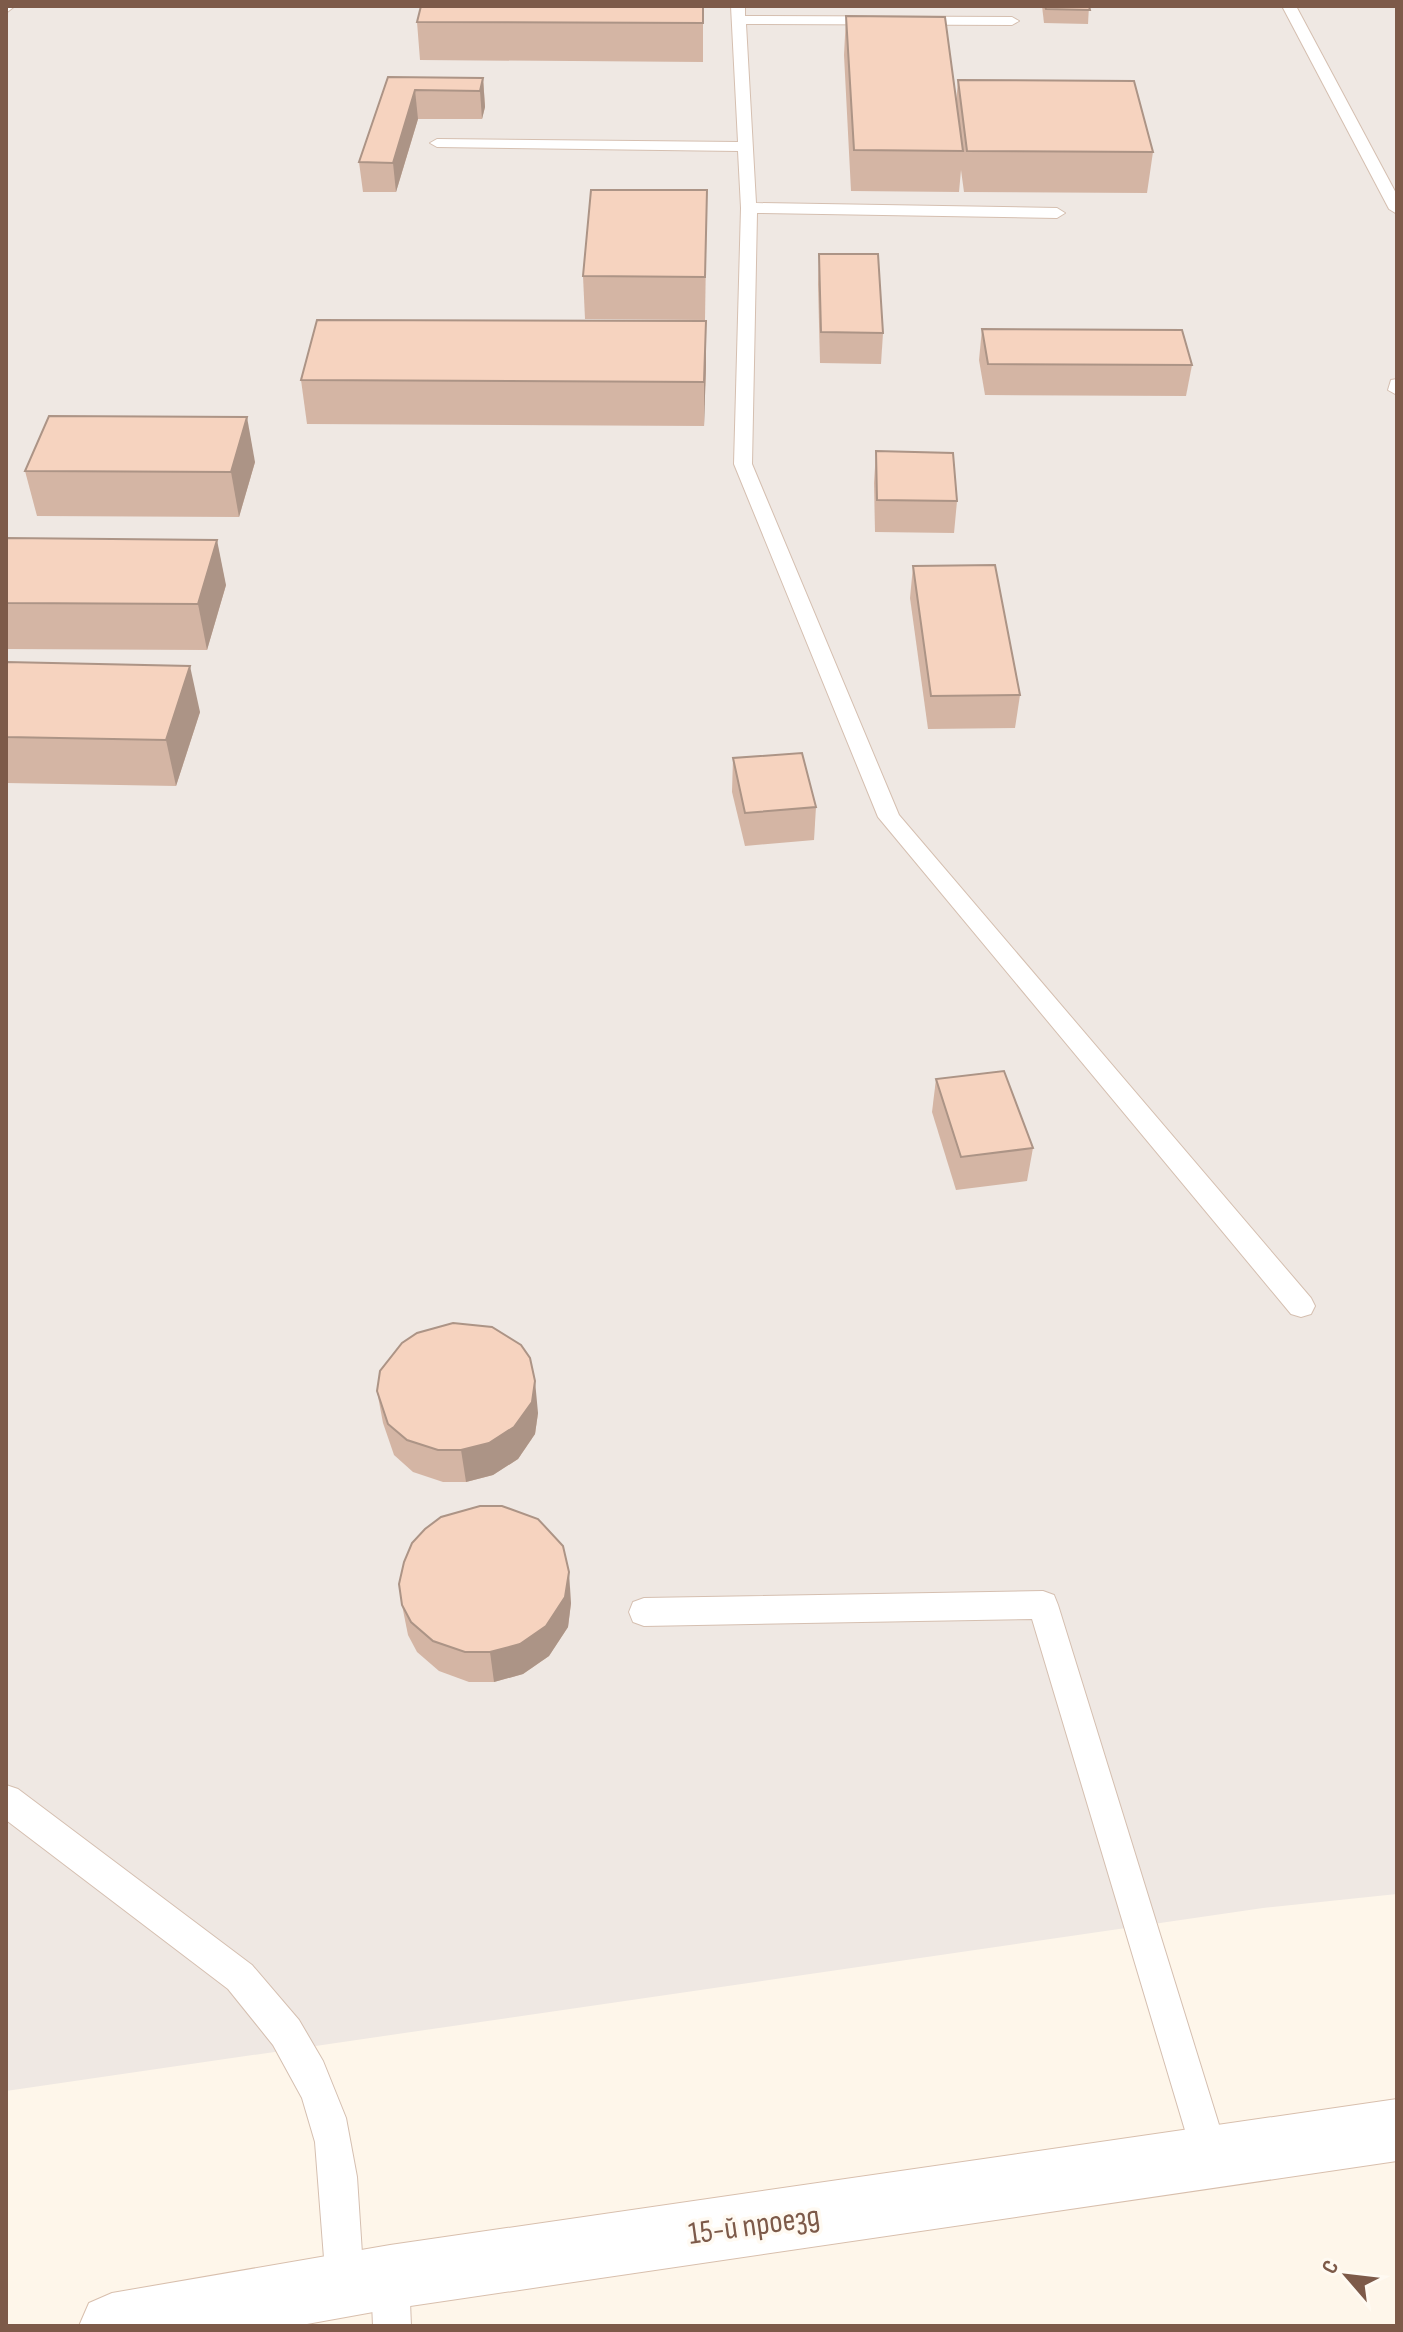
<svg xmlns="http://www.w3.org/2000/svg" width="1403" height="2332" font-family="'Sofia Sans Condensed',sans-serif">
	<style>
		.industrial { fill: #efe8e3 }
		.lines { fill: none; stroke-linecap: round; stroke-linejoin: round }
		.lane-casing { stroke: #d5bfb0; stroke-width: 2 }
		.secondary-casing { stroke: #d8bfad; stroke-width: 2 }
		.lane { fill: #fff; fill-rule: evenodd }
		.secondary { fill: #fff; fill-rule: evenodd }
		.wall { fill: #d4b5a4 }
		.shaded-wall { fill: #ac9486 }
		.building { fill: #f6d3bf; stroke: #ac9486; stroke-width: 2 }
		.labels { text-anchor: middle; stroke-width: 7; stroke-linejoin: round; paint-order: stroke }
		.near-street-label { font-size: 32px; fill: #7d5a49; stroke: #fffaf2 }
	</style>
	<rect width="100%" height="100%" fill="#fef6ea"/>
	<!-- industrial -->
	<path class="industrial" d="M 6,6 L 1397,6 L 1397,1894 L 1263,1908 L 6,2091 Z"/>
	<g class="lines">
		<defs>
			<g id="lane">
				<path d="M 6,6 L 15,6 L 6,13 Z"/>
				<path d="M 731,6 L 745,6 L 745,16 L 1012,17 L 1019,21 L 1012,25 L 746,24 L 756,203 L 1057,208 L 1065,213 L 1057,218 L 757,213 L 752,464 L 899,815 L 1311,1298 L 1315,1306 L 1311,1314 L 1301,1317 L 1291,1314 L 878,817 L 734,464 L 741,208 L 738,151 L 437,147 L 430,143 L 437,139 L 738,142 Z"/>
				<path d="M 1282,6 L 1296,6 L 1397,195 L 1397,214 L 1389,209 Z"/>
				<path d="M 1397,379 L 1397,395 L 1388,390 L 1391,380 Z"/>
				<path d="M 1043,1591 L 1054,1595 L 1058,1605 L 1229,2157 L 1224,2170 L 1211,2175 L 1198,2170 L 1193,2157 L 1032,1619 L 644,1626 L 633,1622 L 629,1612 L 633,1602 L 644,1598 Z"/>
				<path d="M 6,1785 L 18,1789 L 252,1965 L 299,2020 L 323,2061 L 346,2118 L 357,2177 L 364,2284 L 359,2298 L 345,2303 L 331,2298 L 326,2284 L 315,2142 L 302,2098 L 273,2045 L 228,1989 L 6,1820 Z"/>
				<path d="M 390,2258 L 403,2264 L 409,2277 L 411,2326 L 373,2326 L 371,2277 L 377,2264 Z"/>
			</g>
			<path id="secondary" d="M 1397,2099 L 1397,2161 L 390,2309 L 296,2326 L 79,2326 L 89,2303 L 112,2293 L 390,2245 Z"/>
		</defs>
		<!-- lane casing -->
		<use href="#lane" class="lane-casing"/>
		<!-- secondary casing -->
		<use href="#secondary" class="secondary-casing"/>
		<!-- lane -->
		<use href="#lane" class="lane"/>
		<!-- secondary -->
		<use href="#secondary" class="secondary"/>
	</g>
	<!-- wall -->
	<g class="wall">
		<path d="M 421,6 L 710,6 L 710,7 L 703,7 L 703,62 L 420,60 L 417,22 Z"/>
		<path d="M 1042,6 L 1089,6 L 1088,24 L 1044,23 Z"/>
		<path d="M 846,16 L 956,103 L 958,80 L 1153,152 L 1147,193 L 964,192 L 961,170 L 959,192 L 851,191 L 844,55 Z"/>
		<path d="M 388,77 L 483,78 L 485,107 L 482,119 L 418,119 L 396,192 L 363,192 L 359,162 Z"/>
		<path d="M 707,190 L 705,320 L 585,319 L 583,276 Z"/>
		<path d="M 819,254 L 883,333 L 881,364 L 820,363 L 818,284 Z"/>
		<path d="M 982,329 L 1192,365 L 1186,396 L 985,395 L 979,360 Z"/>
		<path d="M 706,365 L 704,426 L 307,424 L 301,380 Z"/>
		<path d="M 876,451 L 957,501 L 954,533 L 875,532 L 874,483 Z"/>
		<path d="M 255,462 L 239,517 L 37,516 L 25,471 Z"/>
		<path d="M 6,538 L 226,585 L 207,650 L 6,649 Z"/>
		<path d="M 913,566 L 1020,695 L 1015,728 L 928,729 L 910,598 Z"/>
		<path d="M 6,662 L 200,712 L 176,786 L 6,783 Z"/>
		<path d="M 733,758 L 816,807 L 814,840 L 745,846 L 732,792 Z"/>
		<path d="M 936,1079 L 1033,1148 L 1027,1181 L 956,1190 L 932,1112 Z"/>
		<path d="M 377,1391 L 538,1413 L 535,1434 L 518,1459 L 493,1475 L 466,1482 L 443,1482 L 413,1472 L 394,1455 L 383,1423 Z"/>
		<path d="M 571,1603 L 568,1627 L 549,1656 L 523,1674 L 494,1682 L 469,1682 L 439,1671 L 417,1652 L 408,1635 L 402,1605 Z"/>
	</g>
	<!-- shaded-wall -->
	<g class="shaded-wall">
		<path d="M 483,78 L 485,107 L 482,119 L 480,91 Z"/>
		<path d="M 415,90 L 418,119 L 396,192 L 393,163 Z"/>
		<path d="M 706,321 L 706,365 L 704,426 L 704,382 Z"/>
		<path d="M 247,417 L 255,462 L 239,517 L 231,472 Z"/>
		<path d="M 217,540 L 226,585 L 207,650 L 198,604 Z"/>
		<path d="M 190,666 L 200,712 L 176,786 L 166,740 Z"/>
		<path d="M 535,1381 L 538,1413 L 535,1434 L 518,1459 L 493,1475 L 466,1482 L 461,1450 Z"/>
		<path d="M 569,1572 L 571,1603 L 568,1627 L 549,1656 L 523,1674 L 494,1682 L 490,1652 Z"/>
	</g>
	<!-- building -->
	<g class="building">
		<path d="M 421,6 L 703,6 L 703,23 L 417,22 Z"/>
		<path d="M 1045,6 L 1089,6 L 1090,10 L 1046,9 Z"/>
		<path d="M 846,16 L 945,17 L 963,151 L 854,150 Z"/>
		<path d="M 388,77 L 483,78 L 480,91 L 415,90 L 393,163 L 359,162 Z"/>
		<path d="M 958,80 L 1134,81 L 1153,152 L 967,151 Z"/>
		<path d="M 591,190 L 707,190 L 705,277 L 583,276 Z"/>
		<path d="M 819,254 L 878,254 L 883,333 L 821,332 Z"/>
		<path d="M 317,320 L 706,321 L 704,382 L 301,380 Z"/>
		<path d="M 982,329 L 1182,330 L 1192,365 L 988,364 Z"/>
		<path d="M 49,416 L 247,417 L 231,472 L 25,471 Z"/>
		<path d="M 876,451 L 953,453 L 957,501 L 877,500 Z"/>
		<path d="M 6,538 L 217,540 L 198,604 L 6,603 Z"/>
		<path d="M 995,565 L 1020,695 L 931,696 L 913,566 Z"/>
		<path d="M 6,662 L 190,666 L 166,740 L 6,737 Z"/>
		<path d="M 802,753 L 816,807 L 745,813 L 733,758 Z"/>
		<path d="M 1004,1071 L 1033,1148 L 961,1157 L 936,1079 Z"/>
		<path d="M 453,1323 L 492,1327 L 521,1345 L 530,1358 L 535,1381 L 532,1402 L 514,1427 L 489,1443 L 461,1450 L 438,1450 L 407,1440 L 388,1424 L 377,1391 L 380,1371 L 402,1343 L 417,1333 Z"/>
		<path d="M 480,1506 L 502,1506 L 538,1519 L 563,1546 L 569,1572 L 565,1597 L 546,1626 L 520,1644 L 490,1652 L 465,1652 L 433,1641 L 411,1622 L 402,1605 L 399,1584 L 404,1562 L 412,1543 L 425,1529 L 441,1517 Z"/>
	</g>
	<g class="labels">
		<!-- near-street labels -->
		<g class="near-street-label">
			<text transform="translate(754 2224) rotate(-8)" y="11">15-й проезд</text>
		</g>
	</g>
	<!-- border -->
	<rect width="1403" height="2332" fill="none" stroke="#7d5a49" stroke-width="16"/>
	<!-- north arrow -->
	<g transform="translate(1347 2276) rotate(298)" stroke="#fffaf2" stroke-width="6" paint-order="stroke">
	<path d="M0-6L14 30L0 20L-14 30Z" fill="#7d5a49"/>
	<text y="-12" font-size="22" font-weight="bold" text-anchor="middle" fill="#7d5a49">С</text>
	</g>
</svg>
